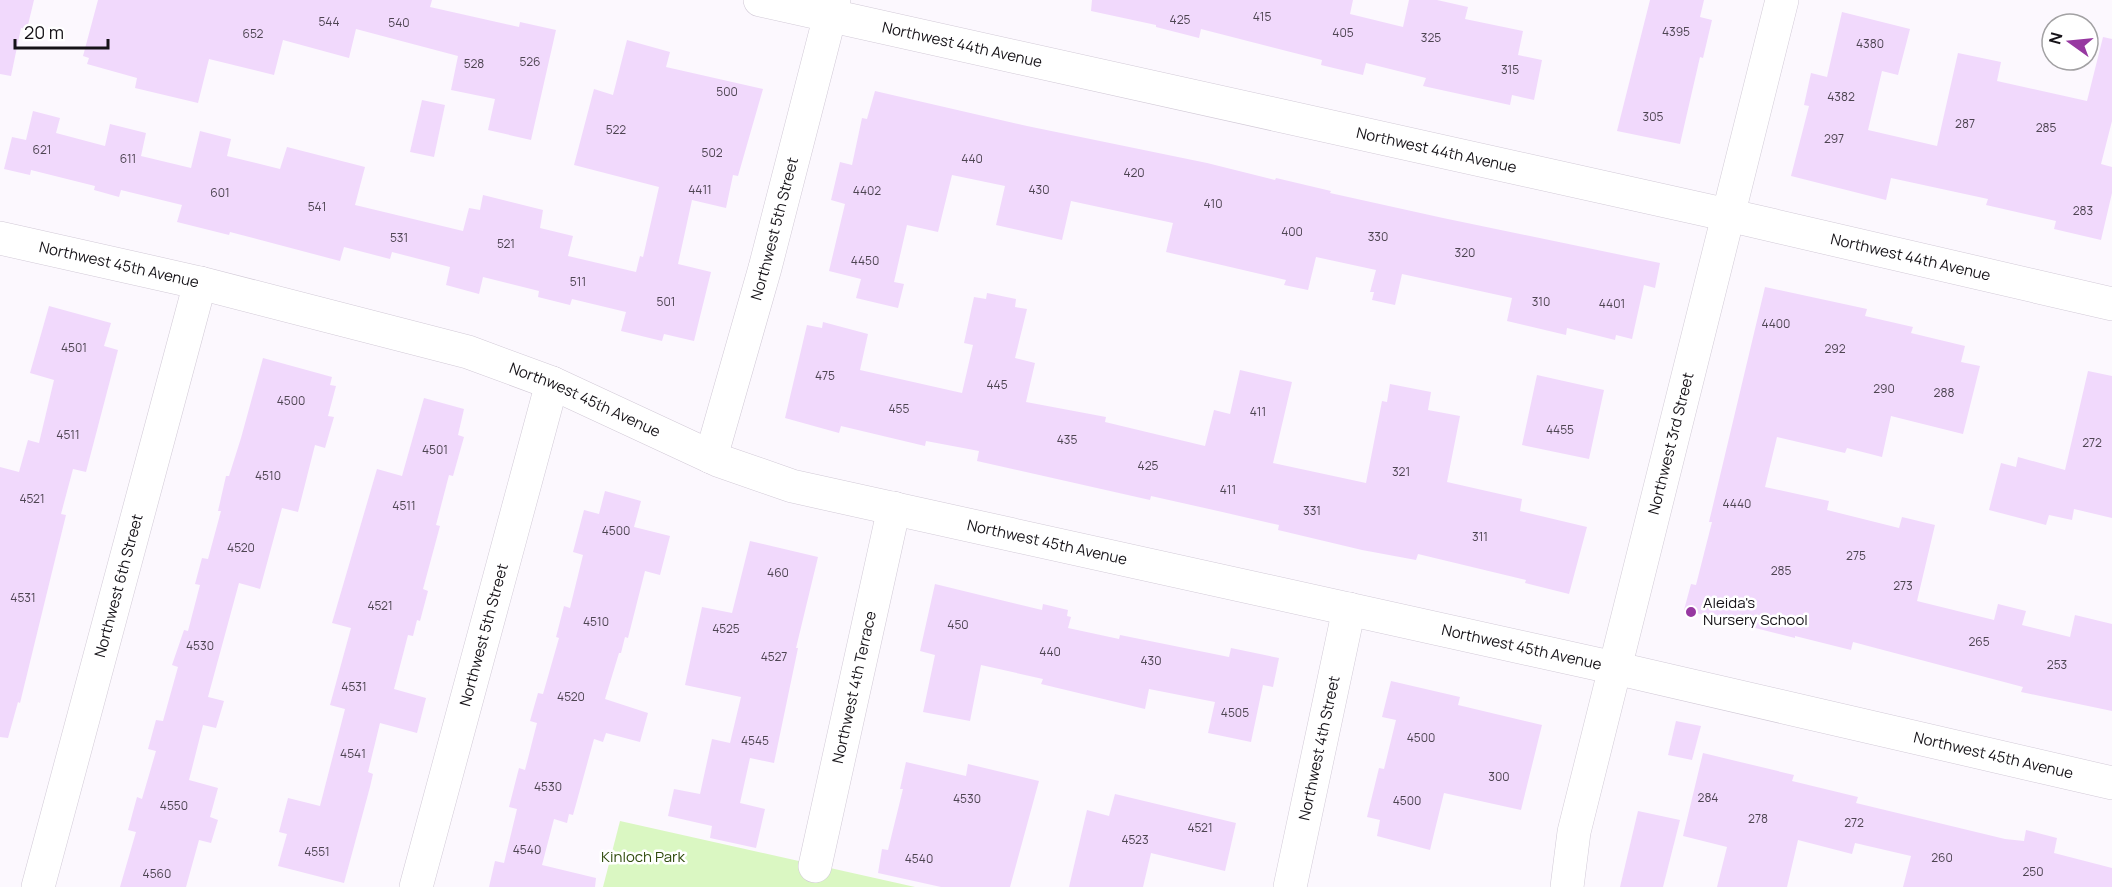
<svg xmlns="http://www.w3.org/2000/svg" width="2112" height="887" font-family="Manrope,sans-serif">
	<style>
		.green { fill: #daf7c2 }
		.building { fill: #f1d9fc }
		.lines { fill: none; stroke-linecap: round; stroke-linejoin: round }
		.minor-casing { stroke: #d2cad7; stroke-width: 34 }
		.minor { stroke: #fff; stroke-width: 33 }
		.poi-dot { fill: #9738a1; stroke: #fff; stroke-width: 2 }
		.labels { text-anchor: middle; stroke-width: 5; stroke-linejoin: round; paint-order: stroke }
		.number-label { font-size: 12px; fill: #4d4451 }
		.street-label { font-size: 15px; fill: #161318; stroke: #fff }
		.poi-label { font-size: 15px; fill: #161318; stroke: #fff; text-anchor: start }
		.park-label { font-size: 15px; fill: #2f4b0c; stroke: #fff }
	</style>
	<rect width="100%" height="100%" fill="#fcf8fe"/>
	<!-- green -->
	<path class="green" d="M 620,821 L 915,887 L 603,887 Z"/>
	<!-- building -->
	<g class="building">
		<path d="M 0,0 L 34,0 L 27,29 L 21,28 L 11,76 L 0,74 Z"/>
		<path d="M 98,0 L 432,0 L 430,7 L 519,27 L 520,22 L 556,30 L 531,140 L 488,130 L 495,99 L 451,90 L 458,56 L 356,29 L 349,58 L 283,40 L 274,75 L 209,59 L 198,103 L 135,88 L 137,78 L 87,64 L 89,58 L 83,56 Z"/>
		<path d="M 1092,0 L 1353,0 L 1350,14 L 1403,27 L 1409,0 L 1437,0 L 1468,7 L 1465,19 L 1523,31 L 1518,55 L 1542,60 L 1534,100 L 1512,95 L 1510,105 L 1423,86 L 1426,78 L 1366,63 L 1363,75 L 1321,65 L 1322,60 L 1201,29 L 1199,38 L 1156,27 L 1156,25 L 1091,11 Z"/>
		<path d="M 1650,0 L 1704,0 L 1700,17 L 1712,20 L 1703,58 L 1700,57 L 1680,144 L 1617,131 Z"/>
		<path d="M 1842,12 L 1910,29 L 1898,75 L 1882,71 L 1868,130 L 1937,146 L 1958,53 L 2001,62 L 1997,81 L 2087,101 L 2103,37 L 2112,39 L 2112,121 L 2101,164 L 2112,167 L 2112,193 L 2101,240 L 2054,229 L 2056,221 L 1986,205 L 1988,199 L 1891,178 L 1886,200 L 1791,176 L 1809,106 L 1804,105 L 1811,73 L 1827,77 Z"/>
		<path d="M 627,40 L 670,52 L 666,67 L 763,89 L 738,176 L 733,175 L 726,208 L 692,200 L 678,264 L 711,272 L 694,341 L 664,334 L 662,341 L 621,331 L 626,312 L 572,299 L 570,305 L 538,297 L 539,291 L 483,277 L 479,294 L 446,285 L 450,267 L 392,252 L 390,259 L 344,247 L 340,261 L 230,232 L 229,235 L 177,222 L 182,205 L 121,190 L 119,197 L 94,190 L 95,186 L 31,170 L 30,175 L 4,169 L 12,137 L 26,140 L 33,111 L 60,118 L 56,133 L 105,146 L 110,124 L 146,133 L 141,156 L 191,168 L 200,131 L 231,139 L 227,156 L 280,169 L 287,147 L 365,167 L 355,205 L 463,231 L 469,208 L 480,210 L 483,195 L 543,210 L 540,228 L 573,236 L 568,256 L 636,272 L 640,256 L 643,257 L 659,187 L 574,165 L 594,89 L 613,95 Z"/>
		<path d="M 875,91 L 1027,126 L 1207,163 L 1275,180 L 1276,178 L 1331,191 L 1330,193 L 1443,218 L 1660,263 L 1655,288 L 1644,285 L 1632,339 L 1616,335 L 1615,340 L 1567,328 L 1566,335 L 1507,321 L 1512,298 L 1402,274 L 1395,305 L 1372,300 L 1374,292 L 1370,292 L 1376,270 L 1316,257 L 1308,290 L 1284,285 L 1286,280 L 1166,252 L 1173,223 L 1071,201 L 1062,240 L 996,225 L 1005,186 L 952,175 L 938,232 L 907,225 L 894,282 L 904,284 L 898,308 L 856,298 L 861,279 L 829,271 L 845,204 L 831,200 L 840,162 L 852,165 L 862,118 L 867,119 Z"/>
		<path d="M 422,100 L 445,105 L 434,157 L 410,152 Z"/>
		<path d="M 1765,287 L 1867,309 L 1865,316 L 1913,327 L 1911,333 L 1965,346 L 1961,362 L 1980,366 L 1963,434 L 1891,416 L 1882,457 L 1847,448 L 1845,453 L 1777,437 L 1765,487 L 1829,501 L 1827,510 L 1899,528 L 1902,517 L 1935,525 L 1917,601 L 1994,620 L 1998,604 L 2026,611 L 2022,625 L 2070,637 L 2075,615 L 2112,624 L 2112,711 L 2021,692 L 2023,687 L 1853,642 L 1851,650 L 1795,636 L 1795,638 L 1684,610 L 1691,584 L 1696,585 L 1712,522 L 1709,522 Z"/>
		<path d="M 987,293 L 1016,299 L 1015,307 L 1027,309 L 1015,358 L 1035,363 L 1026,402 L 1106,417 L 1105,422 L 1205,446 L 1214,410 L 1230,414 L 1240,370 L 1292,382 L 1273,463 L 1366,483 L 1382,401 L 1387,402 L 1390,384 L 1431,392 L 1428,410 L 1460,416 L 1447,482 L 1522,499 L 1520,511 L 1587,527 L 1569,594 L 1525,583 L 1526,580 L 1418,554 L 1416,560 L 1362,550 L 1278,530 L 1279,525 L 1218,511 L 1151,496 L 1150,500 L 977,461 L 979,451 L 926,441 L 925,446 L 841,426 L 839,433 L 785,418 L 807,325 L 822,328 L 823,322 L 868,334 L 860,370 L 962,393 L 973,345 L 964,343 L 974,297 L 986,299 Z"/>
		<path d="M 49,306 L 111,323 L 104,346 L 118,350 L 86,472 L 73,469 L 61,514 L 66,515 L 52,572 L 20,703 L 18,702 L 8,738 L 0,737 L 0,467 L 19,472 L 28,440 L 39,443 L 54,380 L 30,373 Z"/>
		<path d="M 263,358 L 332,377 L 330,385 L 336,386 L 328,416 L 334,417 L 325,448 L 315,445 L 298,512 L 282,508 L 260,589 L 239,583 L 208,697 L 224,701 L 216,728 L 203,725 L 189,780 L 218,788 L 210,817 L 218,820 L 211,843 L 199,840 L 186,887 L 120,887 L 136,832 L 128,830 L 137,797 L 142,799 L 156,751 L 148,749 L 156,720 L 163,721 L 178,667 L 172,665 L 184,630 L 188,631 L 200,585 L 195,584 L 202,558 L 208,559 L 221,511 L 218,511 L 226,476 L 229,476 L 241,438 Z"/>
		<path d="M 2088,371 L 2112,376 L 2112,518 L 2074,509 L 2072,520 L 2049,515 L 2046,525 L 1989,510 L 2001,463 L 2016,467 L 2018,457 L 2065,470 Z"/>
		<path d="M 1537,375 L 1604,390 L 1589,459 L 1522,445 Z"/>
		<path d="M 424,398 L 464,409 L 458,435 L 464,437 L 453,476 L 449,475 L 436,525 L 440,526 L 423,589 L 428,591 L 420,621 L 417,620 L 413,636 L 408,635 L 394,689 L 426,698 L 417,733 L 380,723 L 368,772 L 373,774 L 370,787 L 344,883 L 278,866 L 287,834 L 279,832 L 288,798 L 320,806 L 345,709 L 330,705 L 351,628 L 332,623 L 377,469 L 402,476 Z"/>
		<path d="M 605,491 L 641,501 L 634,527 L 670,536 L 660,575 L 645,571 L 628,638 L 625,637 L 621,653 L 619,653 L 605,699 L 648,713 L 640,742 L 606,733 L 603,742 L 594,739 L 573,815 L 569,814 L 567,823 L 554,819 L 542,865 L 596,878 L 595,887 L 489,887 L 495,861 L 504,863 L 517,809 L 509,807 L 519,768 L 525,770 L 537,723 L 530,721 L 538,693 L 543,694 L 559,638 L 556,637 L 564,606 L 570,608 L 583,555 L 573,552 L 584,510 L 599,514 Z"/>
		<path d="M 750,541 L 818,557 L 796,648 L 798,648 L 774,763 L 750,758 L 740,803 L 765,809 L 756,848 L 710,838 L 712,826 L 668,816 L 674,789 L 700,794 L 712,739 L 730,743 L 741,697 L 685,685 L 702,607 L 732,613 Z"/>
		<path d="M 935,584 L 1042,610 L 1043,604 L 1068,610 L 1067,616 L 1071,617 L 1068,628 L 1119,639 L 1120,635 L 1229,657 L 1231,648 L 1279,658 L 1273,687 L 1263,685 L 1251,742 L 1208,733 L 1215,702 L 1149,689 L 1145,709 L 1041,684 L 1043,679 L 981,665 L 970,721 L 923,712 L 935,655 L 920,651 Z"/>
		<path d="M 1391,681 L 1460,697 L 1458,705 L 1542,725 L 1521,810 L 1444,793 L 1430,850 L 1377,836 L 1380,820 L 1367,817 L 1379,768 L 1384,769 L 1396,720 L 1382,717 Z"/>
		<path d="M 1676,721 L 1701,726 L 1692,760 L 1668,755 Z"/>
		<path d="M 1703,753 L 1794,775 L 1792,781 L 1858,797 L 1856,803 L 2005,839 L 2024,841 L 2026,830 L 2057,838 L 2054,853 L 2112,868 L 2112,887 L 1903,887 L 1911,856 L 1855,843 L 1852,854 L 1798,840 L 1787,887 L 1717,887 L 1727,847 L 1683,836 Z"/>
		<path d="M 906,762 L 966,776 L 968,764 L 1039,781 L 1010,887 L 941,887 L 878,873 L 882,849 L 888,850 L 903,789 L 900,789 Z"/>
		<path d="M 1115,794 L 1236,823 L 1225,871 L 1151,853 L 1143,887 L 1069,887 L 1087,810 L 1109,816 Z"/>
		<path d="M 1638,811 L 1680,820 L 1663,887 L 1620,887 Z"/>
	</g>
	<g class="lines">
		<defs>
			<g id="minor">
				<path id="s1" d="M 760,0 L 1728,215 L 2112,304"/>
				<path id="s2" d="M 0,238 L 200,283 L 468,352 L 552,383 L 720,461 L 792,486 L 1615,668 L 2112,783"/>
				<path id="s3" d="M 711,457 L 765,268 L 834,0"/>
				<path id="s4" d="M 815,866 L 894,508"/>
				<path id="s5" d="M 38,887 L 200,283"/>
				<path id="s6" d="M 416,887 L 552,383"/>
				<path id="s7" d="M 1290,887 L 1349,609"/>
				<path id="s8" d="M 1567,887 L 1574,832 L 1782,0"/>
			</g>
		</defs>
		<!-- minor casing -->
		<use href="#minor" class="minor-casing"/>
		<!-- minor -->
		<use href="#minor" class="minor"/>
	</g>
	<!-- markers -->
	<circle class="poi-dot" cx="1691" cy="612" r="6"/>
	<g class="labels">
		<!-- number labels -->
		<g class="number-label">
			<text x="1262" y="21">415</text>
			<text x="1180" y="24">425</text>
			<text x="329" y="26">544</text>
			<text x="399" y="27">540</text>
			<text x="1676" y="36">4395</text>
			<text x="1343" y="37">405</text>
			<text x="253" y="38">652</text>
			<text x="1431" y="42">325</text>
			<text x="1870" y="48">4380</text>
			<text x="530" y="66">526</text>
			<text x="474" y="68">528</text>
			<text x="1510" y="74">315</text>
			<text x="727" y="96">500</text>
			<text x="1841" y="101">4382</text>
			<text x="1653" y="121">305</text>
			<text x="1965" y="128">287</text>
			<text x="2046" y="132">285</text>
			<text x="616" y="134">522</text>
			<text x="1834" y="143">297</text>
			<text x="42" y="154">621</text>
			<text x="712" y="157">502</text>
			<text x="128" y="163">611</text>
			<text x="972" y="163">440</text>
			<text x="1134" y="177">420</text>
			<text x="700" y="194">4411</text>
			<text x="1039" y="194">430</text>
			<text x="867" y="195">4402</text>
			<text x="220" y="197">601</text>
			<text x="1213" y="208">410</text>
			<text x="317" y="211">541</text>
			<text x="2083" y="215">283</text>
			<text x="1292" y="236">400</text>
			<text x="1378" y="241">330</text>
			<text x="399" y="242">531</text>
			<text x="506" y="248">521</text>
			<text x="1465" y="257">320</text>
			<text x="865" y="265">4450</text>
			<text x="578" y="286">511</text>
			<text x="666" y="306">501</text>
			<text x="1541" y="306">310</text>
			<text x="1612" y="308">4401</text>
			<text x="1776" y="328">4400</text>
			<text x="74" y="352">4501</text>
			<text x="1835" y="353">292</text>
			<text x="825" y="380">475</text>
			<text x="997" y="389">445</text>
			<text x="1884" y="393">290</text>
			<text x="1944" y="397">288</text>
			<text x="291" y="405">4500</text>
			<text x="899" y="413">455</text>
			<text x="1258" y="416">411</text>
			<text x="1560" y="434">4455</text>
			<text x="68" y="439">4511</text>
			<text x="1067" y="444">435</text>
			<text x="2092" y="447">272</text>
			<text x="435" y="454">4501</text>
			<text x="1148" y="470">425</text>
			<text x="1401" y="476">321</text>
			<text x="268" y="480">4510</text>
			<text x="1228" y="494">411</text>
			<text x="32" y="503">4521</text>
			<text x="1737" y="508">4440</text>
			<text x="404" y="510">4511</text>
			<text x="1312" y="515">331</text>
			<text x="616" y="535">4500</text>
			<text x="1480" y="541">311</text>
			<text x="241" y="552">4520</text>
			<text x="1856" y="560">275</text>
			<text x="1781" y="575">285</text>
			<text x="778" y="577">460</text>
			<text x="1903" y="590">273</text>
			<text x="23" y="602">4531</text>
			<text x="380" y="610">4521</text>
			<text x="596" y="626">4510</text>
			<text x="958" y="629">450</text>
			<text x="726" y="633">4525</text>
			<text x="1979" y="646">265</text>
			<text x="200" y="650">4530</text>
			<text x="1050" y="656">440</text>
			<text x="774" y="661">4527</text>
			<text x="1151" y="665">430</text>
			<text x="2057" y="669">253</text>
			<text x="354" y="691">4531</text>
			<text x="571" y="701">4520</text>
			<text x="1235" y="717">4505</text>
			<text x="1421" y="742">4500</text>
			<text x="755" y="745">4545</text>
			<text x="353" y="758">4541</text>
			<text x="1499" y="781">300</text>
			<text x="548" y="791">4530</text>
			<text x="1708" y="802">284</text>
			<text x="967" y="803">4530</text>
			<text x="1407" y="805">4500</text>
			<text x="174" y="810">4550</text>
			<text x="1758" y="823">278</text>
			<text x="1854" y="827">272</text>
			<text x="1200" y="832">4521</text>
			<text x="1135" y="844">4523</text>
			<text x="527" y="854">4540</text>
			<text x="317" y="856">4551</text>
			<text x="1942" y="862">260</text>
			<text x="919" y="863">4540</text>
			<text x="2033" y="876">250</text>
			<text x="157" y="878">4560</text>
		</g>
		<!-- street labels -->
		<g class="street-label">
			<text dy="5" stroke="none"><textPath href="#s1" startOffset="207">Northwest 44th Avenue</textPath></text>
			<text dy="5" stroke="none"><textPath href="#s1" startOffset="693">Northwest 44th Avenue</textPath></text>
			<text dy="5" stroke="none"><textPath href="#s3" startOffset="237">Northwest 5th Street</textPath></text>
			<text dy="5" stroke="none"><textPath href="#s1" startOffset="1179">Northwest 44th Avenue</textPath></text>
			<text dy="5" stroke="none"><textPath href="#s2" startOffset="122">Northwest 45th Avenue</textPath></text>
			<text dy="5" stroke="none"><textPath href="#s2" startOffset="608">Northwest 45th Avenue</textPath></text>
			<text dy="5" stroke="none"><textPath href="#s8" startOffset="456">Northwest 3rd Street</textPath></text>
			<text dy="5" stroke="none"><textPath href="#s2" startOffset="1094">Northwest 45th Avenue</textPath></text>
			<text dy="5" stroke="none"><textPath href="#s5" startOffset="312">Northwest 6th Street</textPath></text>
			<text dy="5" stroke="none"><textPath href="#s6" startOffset="261">Northwest 5th Street</textPath></text>
			<text dy="5" stroke="none"><textPath href="#s2" startOffset="1580">Northwest 45th Avenue</textPath></text>
			<text dy="5" stroke="none"><textPath href="#s4" startOffset="183">Northwest 4th Terrace</textPath></text>
			<text dy="5" stroke="none"><textPath href="#s7" startOffset="142">Northwest 4th Street</textPath></text>
			<text dy="5" stroke="none"><textPath href="#s2" startOffset="2064">Northwest 45th Avenue</textPath></text>
		</g>
		<!-- poi labels -->
		<g class="poi-label">
			<text x="1703" y="608">Aleida's<tspan x="1703" dy="17">Nursery School</tspan></text>
		</g>
		<!-- park labels -->
		<g class="park-label">
			<text x="643" y="862">Kinloch Park</text>
		</g>
	</g>
	<!-- north arrow -->
	<g transform="translate(2070 42) rotate(285)"><circle r="28" fill="#ffffff" stroke="#a2a1a3" stroke-width="1.5"/>
	<path d="M0-4.5L10 22L0 15L-10 22Z" fill="#9738a1"/>
	<text y="-9" font-size="16" font-weight="bold" text-anchor="middle" fill="#161318">N</text>
	</g>
	<!-- scale -->
	<path d="M15 39v9h93v-9" fill="none" stroke="#161318" stroke-width="3"/>
	<text x="24" y="39" font-size="18" fill="#161318" stroke="#ffffff" stroke-width="4.5" paint-order="stroke">20 m</text>
</svg>
